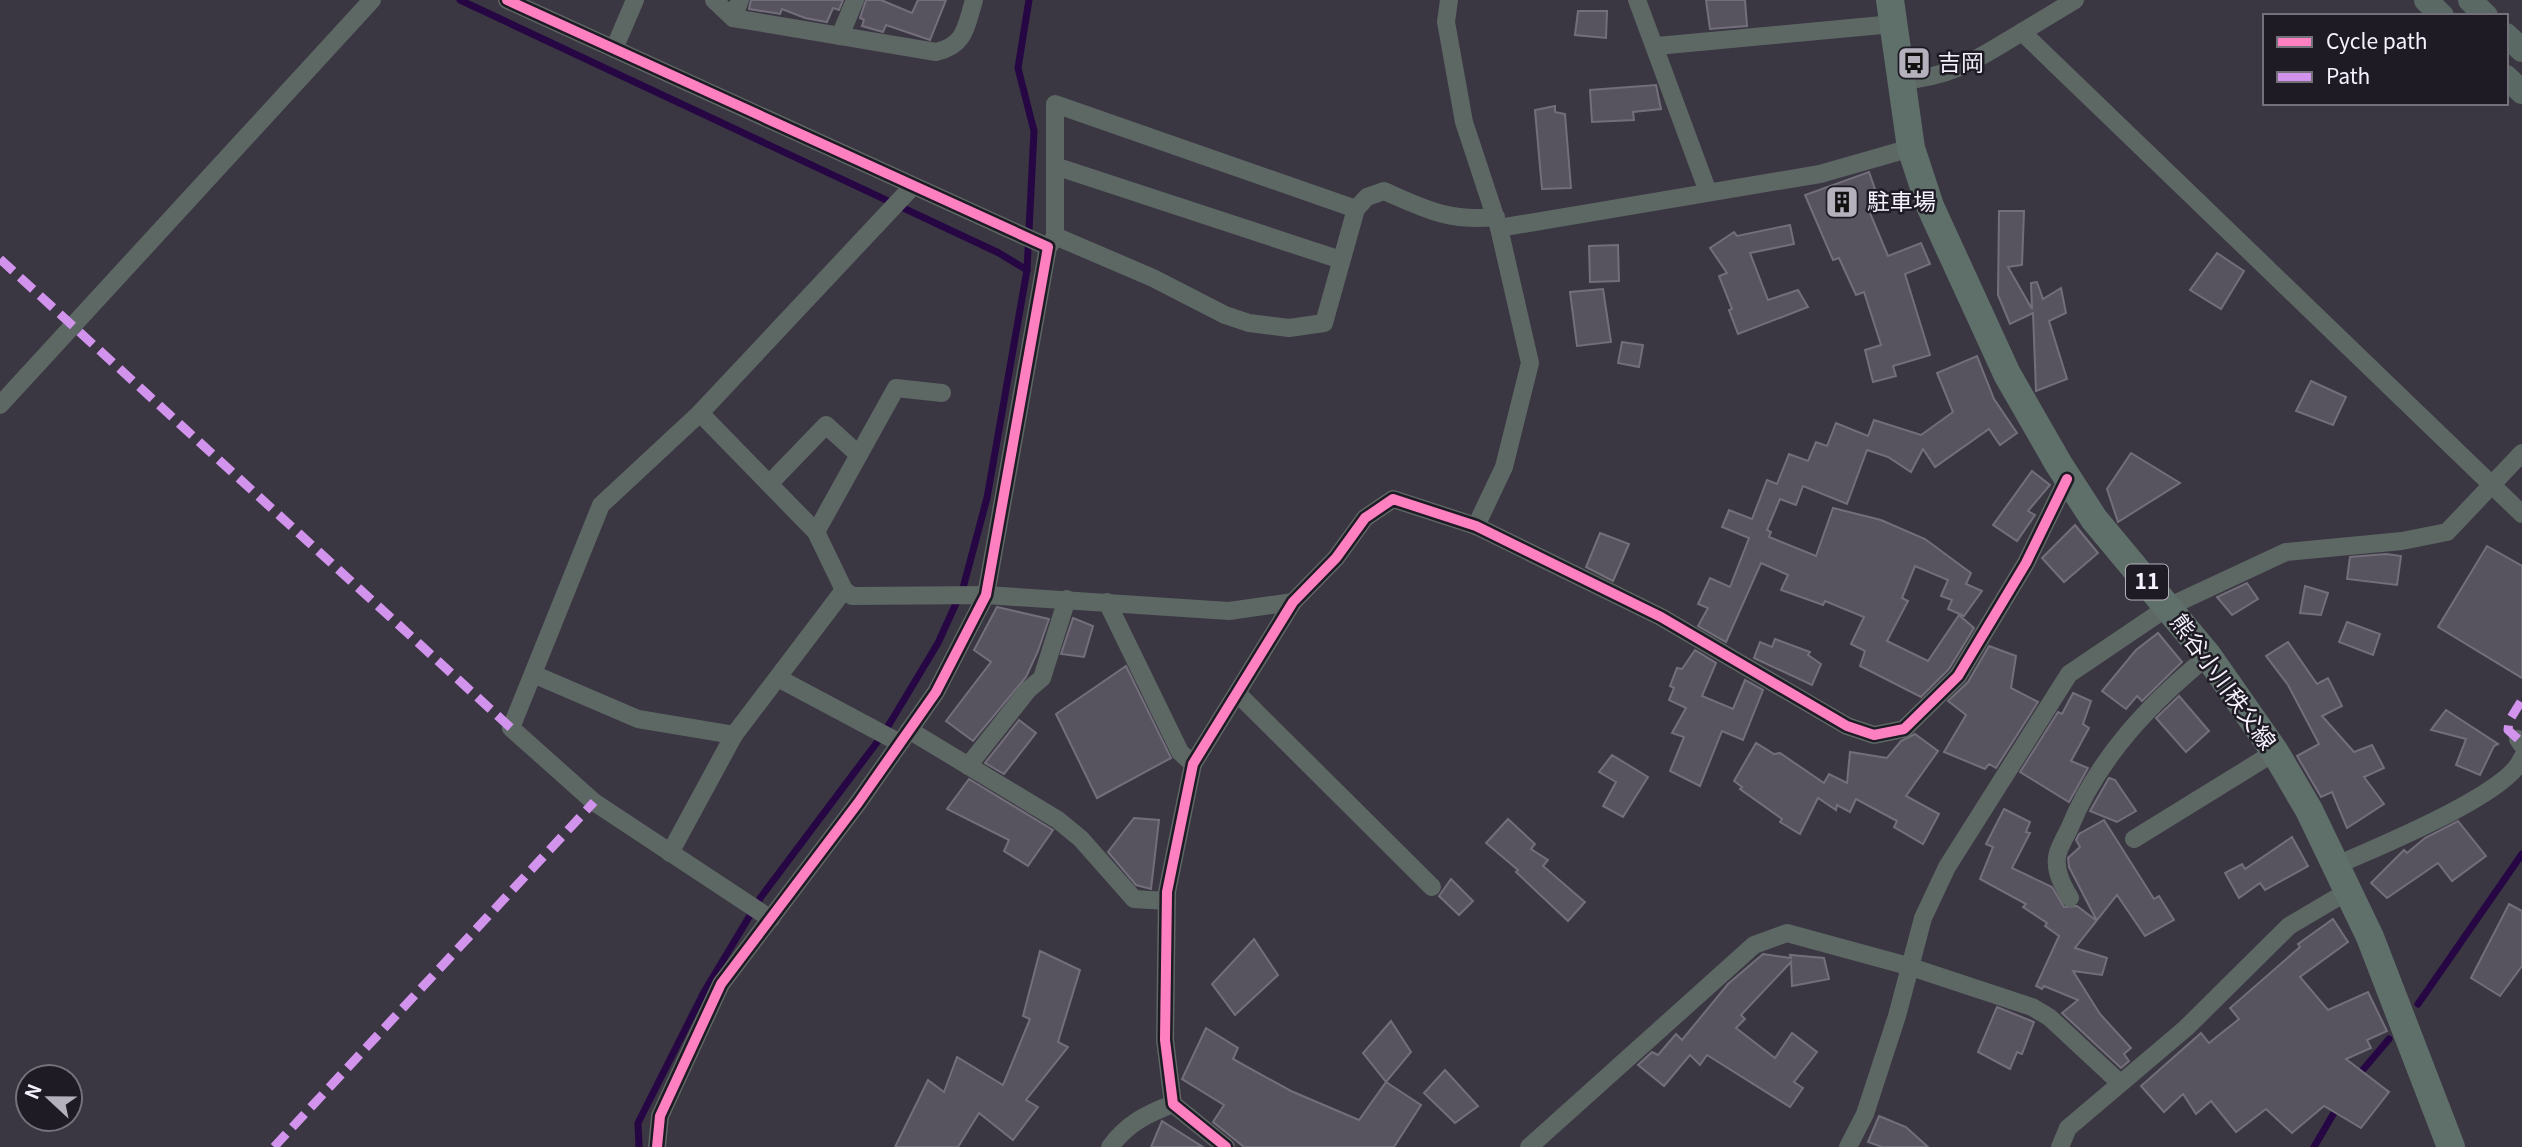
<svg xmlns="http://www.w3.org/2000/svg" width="2522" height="1147" font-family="Georgia,'Noto Sans JP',serif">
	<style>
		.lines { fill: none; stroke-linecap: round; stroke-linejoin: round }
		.stream { stroke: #260744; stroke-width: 7 }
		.building { fill: #58545f; stroke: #736f7a; stroke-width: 2 }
		.street { stroke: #5d6764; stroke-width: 18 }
		.secondary { stroke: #5b6964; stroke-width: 24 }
		.primary { stroke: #5f6f6a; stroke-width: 28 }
		.quiet { stroke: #d193ec; stroke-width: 9; stroke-dasharray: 18 9; stroke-linecap: butt }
		.cycleway-casing { stroke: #1f1b25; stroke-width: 15 }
		.cycleway { stroke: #ff80c0; stroke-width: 10 }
		.labels { text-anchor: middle; stroke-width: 5; stroke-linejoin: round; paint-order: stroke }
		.shield { fill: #1f1b25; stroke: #b5b1bc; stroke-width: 2 }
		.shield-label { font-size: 21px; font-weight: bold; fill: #f5f1fd }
		.poi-label { font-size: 23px; fill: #f5f1fd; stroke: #1f1b25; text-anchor: start }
		.street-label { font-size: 23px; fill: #f5f1fd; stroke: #1f1b25 }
	</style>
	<rect width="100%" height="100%" fill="#3a3642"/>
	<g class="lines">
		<!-- stream -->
		<g class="stream">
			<path d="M 460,0 L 999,253 L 1027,270"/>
			<path d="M 2418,1004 L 2522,854"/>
			<path d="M 2356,1078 L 2389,1039"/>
			<path d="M 639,1147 L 638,1123 L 704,992 L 761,897 L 884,733 L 938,643 L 963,588 L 987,498 L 1027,270 L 1034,131 L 1018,68 L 1029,0"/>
			<path d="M 2314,1147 L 2338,1106"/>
		</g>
	</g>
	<!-- building -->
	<g class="building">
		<path d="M 751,0 L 843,0 L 839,10 L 833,8 L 827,22 L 805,18 L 782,9 L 780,14 L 749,9 Z"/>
		<path d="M 866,0 L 881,0 L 912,13 L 918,0 L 946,0 L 930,40 L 886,25 L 883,32 L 862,26 L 864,20 L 860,18 Z"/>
		<path d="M 1706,0 L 1745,0 L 1747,26 L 1710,29 Z"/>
		<path d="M 1578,11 L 1607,11 L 1606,38 L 1575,35 Z"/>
		<path d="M 1656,85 L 1661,109 L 1633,112 L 1634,120 L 1592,122 L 1590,90 Z"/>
		<path d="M 1555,106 L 1555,112 L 1565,114 L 1571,188 L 1542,189 L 1535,110 Z"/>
		<path d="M 1869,172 L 1882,209 L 1870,213 L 1888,256 L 1921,243 L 1930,264 L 1905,274 L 1930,355 L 1893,366 L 1896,376 L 1873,382 L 1865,350 L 1881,345 L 1864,292 L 1856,295 L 1839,258 L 1833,260 L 1805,195 Z"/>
		<path d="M 1999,211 L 2024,211 L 2022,265 L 2008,267 L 2032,309 L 2031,283 L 2037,282 L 2043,299 L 2061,288 L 2066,313 L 2049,321 L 2067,379 L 2036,391 L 2033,313 L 2010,324 L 1998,295 Z"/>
		<path d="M 1790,225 L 1794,244 L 1750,253 L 1768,300 L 1798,290 L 1808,307 L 1738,334 L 1729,310 L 1732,309 L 1719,276 L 1727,273 L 1710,248 L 1734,232 L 1737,236 Z"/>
		<path d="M 1618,245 L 1619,281 L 1590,282 L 1589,246 Z"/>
		<path d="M 2217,253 L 2244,271 L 2221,309 L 2190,290 Z"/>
		<path d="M 1603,289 L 1611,342 L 1577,346 L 1570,292 Z"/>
		<path d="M 1622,342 L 1643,345 L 1639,367 L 1618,363 Z"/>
		<path d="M 1977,356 L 1994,399 L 2017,433 L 2000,445 L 1989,429 L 1935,467 L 1923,449 L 1911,472 L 1888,457 L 1867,450 L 1847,504 L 1803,486 L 1796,505 L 1780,499 L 1767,530 L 1771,532 L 1769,537 L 1816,556 L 1833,508 L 1881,520 L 1925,539 L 1971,573 L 1966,584 L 1982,591 L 1964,616 L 1948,609 L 1952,600 L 1941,596 L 1948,580 L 1915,566 L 1902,598 L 1908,601 L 1887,641 L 1928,661 L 1959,615 L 1974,628 L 1949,669 L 1921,697 L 1860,666 L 1865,651 L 1851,644 L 1864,617 L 1825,601 L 1823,605 L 1781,590 L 1788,575 L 1761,563 L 1726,642 L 1698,626 L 1708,608 L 1698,604 L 1710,578 L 1730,587 L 1749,538 L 1722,527 L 1729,510 L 1752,519 L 1767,480 L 1777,484 L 1789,454 L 1808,461 L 1816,442 L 1827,446 L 1836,423 L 1868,436 L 1874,420 L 1921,435 L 1953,412 L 1937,373 Z"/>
		<path d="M 2311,381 L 2346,397 L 2333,425 L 2296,411 Z"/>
		<path d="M 2131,453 L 2180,483 L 2118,522 L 2107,489 Z"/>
		<path d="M 2032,471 L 2050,485 L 2028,511 L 2035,515 L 2017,541 L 1993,525 Z"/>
		<path d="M 2075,525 L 2098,553 L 2064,582 L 2042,558 Z"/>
		<path d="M 1600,533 L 1629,544 L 1613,581 L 1586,567 Z"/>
		<path d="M 2487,546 L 2522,566 L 2522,678 L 2438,627 Z"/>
		<path d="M 2386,554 L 2401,556 L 2397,585 L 2347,579 L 2350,557 Z"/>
		<path d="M 2247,583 L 2258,599 L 2232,615 L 2217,597 Z"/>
		<path d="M 2305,586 L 2328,593 L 2321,615 L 2300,613 Z"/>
		<path d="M 997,607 L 1049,619 L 1038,651 L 1026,677 L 973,741 L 946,721 L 991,662 L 974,650 Z"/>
		<path d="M 1073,618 L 1093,626 L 1084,657 L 1061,654 Z"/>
		<path d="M 2347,622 L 2380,634 L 2373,655 L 2339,642 Z"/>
		<path d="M 2158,633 L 2182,662 L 2142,701 L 2137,696 L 2126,709 L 2102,691 L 2136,650 Z"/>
		<path d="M 1775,639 L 1810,652 L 1808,655 L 1821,664 L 1812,685 L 1754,658 L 1760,642 L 1772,647 Z"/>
		<path d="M 2288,642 L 2317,684 L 2328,678 L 2342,706 L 2322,716 L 2354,752 L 2372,745 L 2384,768 L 2364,777 L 2384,804 L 2347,828 L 2332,792 L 2321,797 L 2297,756 L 2319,744 L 2288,685 L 2266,656 Z"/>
		<path d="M 1989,646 L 2016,656 L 2011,688 L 2038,702 L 1996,768 L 1989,764 L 1985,769 L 1944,752 L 1966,715 L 1948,701 L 1968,682 Z"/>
		<path d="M 1695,650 L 1716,663 L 1702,696 L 1733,709 L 1745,680 L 1763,690 L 1743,740 L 1722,731 L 1700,786 L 1670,771 L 1684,737 L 1672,733 L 1686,708 L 1669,700 L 1674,688 L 1670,686 L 1677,668 L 1682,669 Z"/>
		<path d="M 1126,666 L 1171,758 L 1097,798 L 1056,714 Z"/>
		<path d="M 2073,693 L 2091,701 L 2083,724 L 2089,728 L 2071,761 L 2088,768 L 2069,802 L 2020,772 L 2058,712 L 2062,714 Z"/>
		<path d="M 2179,696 L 2209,731 L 2186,752 L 2156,718 Z"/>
		<path d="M 2446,710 L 2498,744 L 2494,746 L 2480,775 L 2456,765 L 2466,739 L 2431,730 Z"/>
		<path d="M 1019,720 L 1036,733 L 1004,774 L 985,763 Z"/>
		<path d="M 1915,734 L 1938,751 L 1906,796 L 1939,814 L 1923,844 L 1894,827 L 1897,821 L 1856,799 L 1850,812 L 1837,805 L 1836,810 L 1818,798 L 1800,834 L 1780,822 L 1782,819 L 1740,789 L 1742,787 L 1734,781 L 1756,743 L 1774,754 L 1780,753 L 1824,783 L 1829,774 L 1847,783 L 1850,752 L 1887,758 L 1901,741 Z"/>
		<path d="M 1612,755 L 1648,777 L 1623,817 L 1603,806 L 1616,782 L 1599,772 Z"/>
		<path d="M 2109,778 L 2115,780 L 2136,811 L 2117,822 L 2090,811 Z"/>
		<path d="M 969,779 L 1053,830 L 1028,866 L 1004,851 L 1009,840 L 947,809 Z"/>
		<path d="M 2004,809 L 2030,822 L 2026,832 L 2030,833 L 2012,868 L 2052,887 L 2064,907 L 2077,906 L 2097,921 L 2069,867 L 2068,858 L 2080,847 L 2076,840 L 2079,834 L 2104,820 L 2154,899 L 2159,896 L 2174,920 L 2145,936 L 2117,895 L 2075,948 L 2107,958 L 2102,975 L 2073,971 L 2100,1014 L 2131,1048 L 2124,1054 L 2129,1061 L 2121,1068 L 2062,1013 L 2078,1000 L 2044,986 L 2042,989 L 2036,986 L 2059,936 L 2045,926 L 2047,923 L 2023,907 L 2026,904 L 1980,879 L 1993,847 L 1986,844 Z"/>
		<path d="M 1134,818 L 1159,820 L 1151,889 L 1136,885 L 1108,852 Z"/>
		<path d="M 1508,819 L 1535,844 L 1531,849 L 1548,860 L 1543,866 L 1585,902 L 1568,921 L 1516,872 L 1518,870 L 1486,843 Z"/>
		<path d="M 2458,821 L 2486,856 L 2452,881 L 2438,863 L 2387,898 L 2371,883 L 2404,850 L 2407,853 L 2425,838 Z"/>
		<path d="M 2292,837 L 2308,866 L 2265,890 L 2260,883 L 2239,898 L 2225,873 L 2242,864 L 2245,869 Z"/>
		<path d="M 1451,879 L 1473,901 L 1459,915 L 1439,896 Z"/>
		<path d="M 2509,904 L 2522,911 L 2522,966 L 2500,996 L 2471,978 Z"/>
		<path d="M 2333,919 L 2348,942 L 2300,977 L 2328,1010 L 2368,992 L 2387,1031 L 2367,1040 L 2371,1048 L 2346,1059 L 2389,1092 L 2361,1128 L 2324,1106 L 2292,1133 L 2266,1109 L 2236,1132 L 2211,1101 L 2196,1114 L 2183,1094 L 2164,1112 L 2141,1086 L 2201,1033 L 2209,1043 L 2239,1019 L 2230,1008 L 2300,947 L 2298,944 Z"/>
		<path d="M 1254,939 L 1278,975 L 1235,1015 L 1212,984 Z"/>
		<path d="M 1040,951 L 1080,970 L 1058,1042 L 1068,1047 L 1026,1100 L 1038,1107 L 1013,1140 L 979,1113 L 958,1147 L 895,1147 L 928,1080 L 944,1092 L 957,1057 L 1003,1085 L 1030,1019 L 1023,1016 Z"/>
		<path d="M 1763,954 L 1791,958 L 1790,955 L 1824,958 L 1829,979 L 1792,986 L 1791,962 L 1741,1015 L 1745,1019 L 1736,1028 L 1775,1058 L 1792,1033 L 1817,1052 L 1794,1082 L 1803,1088 L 1790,1107 L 1707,1055 L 1700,1065 L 1690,1055 L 1664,1086 L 1638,1065 L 1652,1052 L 1658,1055 L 1676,1034 L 1682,1040 L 1728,984 Z"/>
		<path d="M 1997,1007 L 2034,1022 L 2022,1054 L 2017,1052 L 2010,1069 L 1978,1052 Z"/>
		<path d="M 1391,1021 L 1411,1052 L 1386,1082 L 1363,1053 Z"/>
		<path d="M 1206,1028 L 1238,1048 L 1233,1059 L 1291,1091 L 1359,1120 L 1386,1082 L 1421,1105 L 1394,1147 L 1244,1147 L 1213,1122 L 1224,1105 L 1182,1079 Z"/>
		<path d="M 1445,1070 L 1478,1106 L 1455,1123 L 1424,1093 Z"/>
		<path d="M 1879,1116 L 1906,1127 L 1928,1147 L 1882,1147 L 1868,1142 Z"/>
		<path d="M 1162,1121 L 1203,1147 L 1151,1147 Z"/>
	</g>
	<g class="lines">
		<!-- street -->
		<g class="street">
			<path d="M 507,0 L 1048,247 L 986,595 L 936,692 L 858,803 L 721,984 L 660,1116 L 657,1147"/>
			<path d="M 714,0 L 733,18 L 936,52 C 966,45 966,26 974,0"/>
			<path d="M 1449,0 L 1446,22 L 1464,122 L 1499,228 L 1530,363 L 1504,467 L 1476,526"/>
			<path d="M 1637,0 L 1708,192"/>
			<path d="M 2075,0 L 2022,32 L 2522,514"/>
			<path d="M 733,18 L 740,0"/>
			<path d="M 840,36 L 855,0"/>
			<path d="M 1657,46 L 1893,24"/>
			<path d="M 614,49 L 635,0"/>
			<path d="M 1901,81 C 1955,76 1977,59 2022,32"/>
			<path d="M 1055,166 L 1341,260"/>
			<path d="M 1499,228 L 1820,174 L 1911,148"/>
			<path d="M 1055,236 L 1153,278 L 1225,315 L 1249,323 L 1289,328 L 1324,323 L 1356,209 L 1367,197 L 1384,191 C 1425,209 1449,222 1496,217"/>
			<path d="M 1050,245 L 1055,236 L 1055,104 L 1356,209"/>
			<path d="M 0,405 L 372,0"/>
			<path d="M 700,413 L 816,532 L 844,590 L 852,596 L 986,595 L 1229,611 L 1293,602"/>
			<path d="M 770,483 L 826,425 L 859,455"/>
			<path d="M 816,532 L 896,388 L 942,393"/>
			<path d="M 1107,602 L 1180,752 L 1193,764"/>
			<path d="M 533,674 L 638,719 L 734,735 L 844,590"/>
			<path d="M 778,678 L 900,743"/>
			<path d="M 1237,693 L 1432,887"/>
			<path d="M 909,730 L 1058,820 L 1081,839 L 1134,899 L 1167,901"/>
			<path d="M 2518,739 L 2522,745"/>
			<path d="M 968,766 L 1028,690 L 1042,678 L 1067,599"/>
			<path d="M 2134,839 L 2275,752"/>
			<path d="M 670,853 L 734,735"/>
			<path d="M 2337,865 C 2375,848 2509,794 2522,758"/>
			<path d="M 2070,898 C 2063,886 2055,872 2057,857 C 2058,848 2066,836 2070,827 C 2098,758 2150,703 2208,656"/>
			<path d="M 771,919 L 594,802 L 511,728 L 601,505 L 700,413 L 913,186"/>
			<path d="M 1110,1147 C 1127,1124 1146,1114 1173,1104"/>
			<path d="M 1226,1147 L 1173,1104 L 1165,1040 L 1167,892 L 1193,764 L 1293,602 L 1336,558 L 1365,518 L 1393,499 L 1476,526 L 1661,617 L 1847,726 L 1874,735 L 1904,729 L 1958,676 L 2026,563 L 2067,479"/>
			<path d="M 1529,1147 L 1754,945 L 1787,933 L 1908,966 L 2032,1007 L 2049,1017 L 2120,1083"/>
			<path d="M 1848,1147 L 1865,1114 L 1897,1016 L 1923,918 L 1947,867 L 2069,674 L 2168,607 L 2286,552 L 2402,541 L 2447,532 L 2522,453"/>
			<path d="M 2060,1147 L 2068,1128 L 2186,1028 L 2289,926 L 2350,890"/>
		</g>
		<!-- secondary -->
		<g class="secondary">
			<path d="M 2426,0 L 2442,16"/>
			<path d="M 2470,0 L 2486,16"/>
			<path d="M 2506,35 L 2522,50"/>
			<path d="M 2506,77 L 2522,92"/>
		</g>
		<!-- primary -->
		<path class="primary" d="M 1890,0 L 1911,148 L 1930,206 L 2007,374 L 2058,463 L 2094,519 L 2208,656 L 2275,752 L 2309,810 L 2370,937 L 2451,1147"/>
		<!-- quiet -->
		<g class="quiet">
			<path d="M 0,259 L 511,728"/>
			<path d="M 2518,739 L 2508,730 L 2509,721 L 2522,700"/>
			<path d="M 274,1147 L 594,802"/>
		</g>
		<defs>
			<g id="cycleway">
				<path d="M 507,0 L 1048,247 L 986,595 L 936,692 L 858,803 L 721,984 L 660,1116 L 657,1147"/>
				<path d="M 1226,1147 L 1173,1104 L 1165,1040 L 1167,892 L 1193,764 L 1293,602 L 1336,558 L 1365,518 L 1393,499 L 1476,526 L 1661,617 L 1847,726 L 1874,735 L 1904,729 L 1958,676 L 2026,563 L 2067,479"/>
			</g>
		</defs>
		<!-- cycleway casing -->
		<use href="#cycleway" class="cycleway-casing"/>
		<!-- cycleway -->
		<use href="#cycleway" class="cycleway"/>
	</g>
	<!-- icons -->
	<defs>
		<symbol id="bus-square" viewBox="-11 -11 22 22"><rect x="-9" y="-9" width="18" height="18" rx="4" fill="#b4b0bc" stroke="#1f1b25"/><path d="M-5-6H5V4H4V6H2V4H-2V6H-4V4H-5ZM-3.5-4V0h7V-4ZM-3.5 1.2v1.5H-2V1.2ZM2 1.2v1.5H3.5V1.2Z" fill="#111"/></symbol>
		<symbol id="building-square" viewBox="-11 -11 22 22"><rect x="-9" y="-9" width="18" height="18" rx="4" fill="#b4b0bc" stroke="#1f1b25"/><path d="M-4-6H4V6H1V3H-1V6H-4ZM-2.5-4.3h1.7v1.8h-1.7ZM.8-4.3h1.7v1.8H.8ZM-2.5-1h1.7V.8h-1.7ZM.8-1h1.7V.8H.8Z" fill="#111"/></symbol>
	</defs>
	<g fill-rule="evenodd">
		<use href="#bus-square" x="1895" y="44" width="38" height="38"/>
		<use href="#building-square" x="1823" y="183" width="38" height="38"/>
	</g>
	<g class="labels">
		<!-- shield labels -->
		<rect class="shield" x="2126" y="564.5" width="42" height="35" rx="5"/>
		<g class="shield-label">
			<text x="2147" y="589">11</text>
		</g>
		<!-- poi labels -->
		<g class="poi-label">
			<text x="1938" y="71">吉岡</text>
			<text x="1867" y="210">駐車場</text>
		</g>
		<!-- street labels -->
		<g class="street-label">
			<text transform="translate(2223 682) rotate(54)" y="8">熊谷小川秩父線</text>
		</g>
	</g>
	<!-- legend -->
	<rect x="2263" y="14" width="245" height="91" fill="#1f1b25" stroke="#75717b" stroke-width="2"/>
	<rect x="2277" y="37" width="35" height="10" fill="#ff80c0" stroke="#75717b" stroke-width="2"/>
	<text x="2326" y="49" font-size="21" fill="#f5f1fd">Cycle path</text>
	<rect x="2277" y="72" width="35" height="10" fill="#d193ec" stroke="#75717b" stroke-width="2"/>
	<text x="2326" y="84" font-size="21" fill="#f5f1fd">Path</text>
	<!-- north arrow -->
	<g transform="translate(49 1098) rotate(292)"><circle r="33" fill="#1f1b25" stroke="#75717b" stroke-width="2"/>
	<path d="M0-5L12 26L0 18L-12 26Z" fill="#b4b0bc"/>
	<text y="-10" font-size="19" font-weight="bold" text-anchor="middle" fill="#f5f1fd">N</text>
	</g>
</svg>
